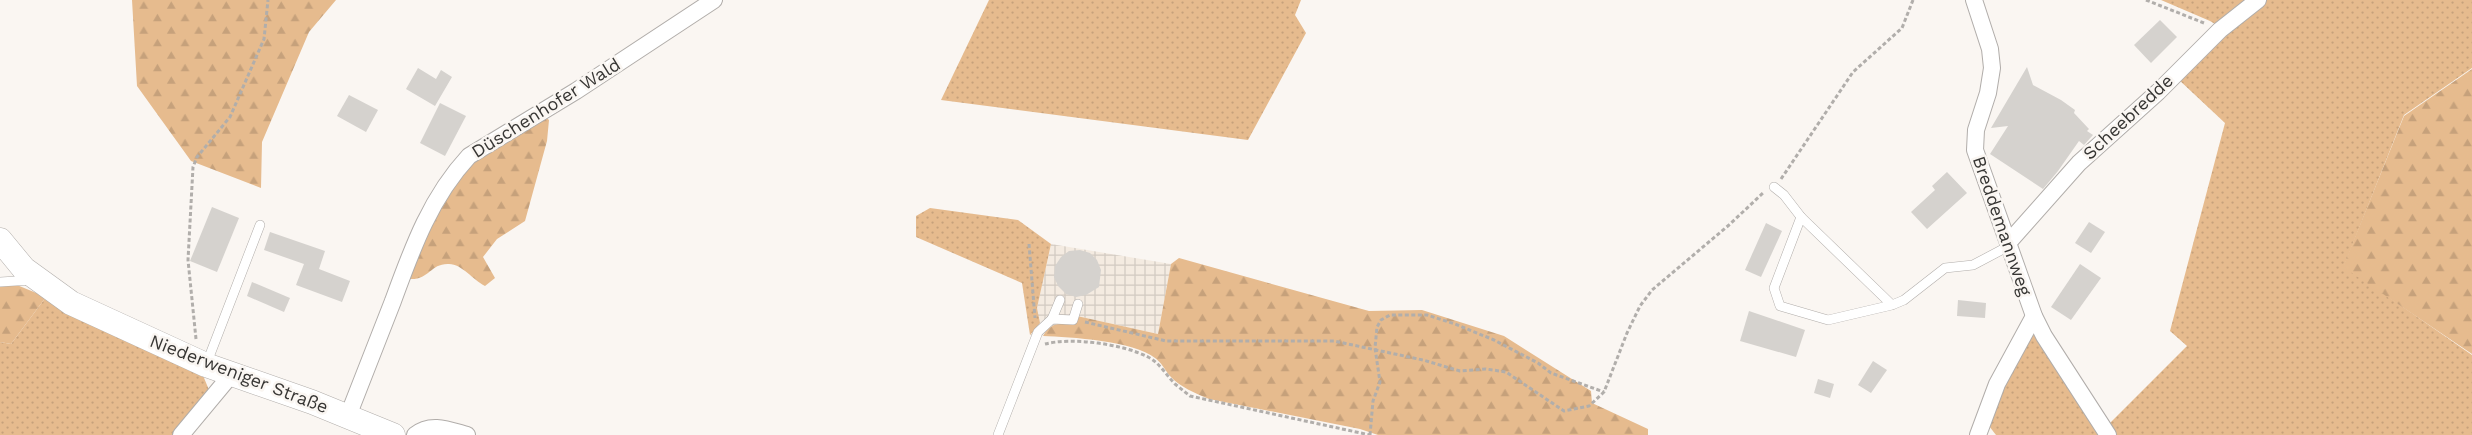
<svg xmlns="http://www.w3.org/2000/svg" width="2472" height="435" font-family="'Work Sans',sans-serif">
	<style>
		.industrial { fill: url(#industrial-grid) }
		.grass { fill: url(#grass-dots) }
		.forest { fill: url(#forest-firs) }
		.building { fill: #d5d2ce }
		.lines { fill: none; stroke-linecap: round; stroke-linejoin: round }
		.lane-casing { stroke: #b1adaa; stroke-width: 10 }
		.street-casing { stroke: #b1adaa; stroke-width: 18 }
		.secondary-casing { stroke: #b1adaa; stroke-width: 25 }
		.path { stroke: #b1aeab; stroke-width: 3; stroke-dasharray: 4 2.5; stroke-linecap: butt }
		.lane { stroke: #fff; stroke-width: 9 }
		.street { stroke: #fff; stroke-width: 16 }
		.secondary { stroke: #fff; stroke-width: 24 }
		.labels { text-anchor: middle; stroke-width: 5; stroke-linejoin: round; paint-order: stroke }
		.street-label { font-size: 18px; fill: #373634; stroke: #faf6f2 }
	</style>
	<defs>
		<pattern id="industrial-grid" width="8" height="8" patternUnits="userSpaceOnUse" patternTransform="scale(1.25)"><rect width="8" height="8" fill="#f4ebe1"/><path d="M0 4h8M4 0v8" fill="none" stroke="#d2cac2"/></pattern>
		<pattern id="grass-dots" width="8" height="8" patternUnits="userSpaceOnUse" patternTransform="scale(1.25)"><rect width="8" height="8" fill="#e6bb8e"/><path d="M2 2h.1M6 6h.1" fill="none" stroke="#c6a17b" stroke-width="1.8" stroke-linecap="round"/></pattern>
		<pattern id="forest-firs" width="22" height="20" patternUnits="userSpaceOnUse" patternTransform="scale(1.25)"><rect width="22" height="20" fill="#e6bb8e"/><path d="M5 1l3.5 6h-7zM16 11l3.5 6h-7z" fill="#c6a17b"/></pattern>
	</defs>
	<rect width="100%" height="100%" fill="#faf6f2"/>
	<!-- industrial -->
	<path class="industrial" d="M 1051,244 L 1171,264 L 1158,334 L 1077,316 L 1076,325 L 1048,327 L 1042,336 L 1030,335 L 1039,323 L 1037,308 Z"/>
	<!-- grass -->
	<g class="grass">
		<path d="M 989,0 L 1301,0 L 1295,15 L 1306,33 L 1248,140 L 941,100 Z"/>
		<path d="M 2161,0 L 2472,0 L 2472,68 L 2404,115 L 2344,266 L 2472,355 L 2472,435 L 2115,435 L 2109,424 L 2187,346 L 2170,331 L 2225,123 L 2178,79 L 2227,31 L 2210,21 Z"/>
		<path d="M 930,208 L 1018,220 L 1051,244 L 1037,308 L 1040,323 L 1030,335 L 1022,283 L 916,237 L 916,216 Z"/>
		<path d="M 46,297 L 202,373 L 209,390 L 174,435 L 0,435 L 0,342 L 11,344 Z"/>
		<path d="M 2032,327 L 2101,435 L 1996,435 L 1986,422 Z"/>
	</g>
	<!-- forest -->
	<g class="forest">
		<path d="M 132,0 L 336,0 L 309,32 L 262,142 L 261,188 L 191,161 L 137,86 Z"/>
		<path d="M 2472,69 L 2472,354 L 2343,267 L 2404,116 Z"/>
		<path d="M 542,114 L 549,120 L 547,141 L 525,221 L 497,239 L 483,257 L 495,278 L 485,286 C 473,280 462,264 449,264 C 428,263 430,284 402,278 L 461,166 Z"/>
		<path d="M 1179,258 L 1369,311 L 1422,310 L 1504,336 L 1591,391 L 1592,403 L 1648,429 L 1648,435 L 1378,435 L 1360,429 L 1209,399 C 1195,393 1180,387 1170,376 C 1165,370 1161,362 1155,358 C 1134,341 1070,337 1043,336 C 1051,322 1061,323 1075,325 L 1077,316 L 1158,334 L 1171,264 Z"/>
		<path d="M 0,278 L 46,297 L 11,344 L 0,342 Z"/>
	</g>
	<!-- building -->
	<g class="building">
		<path d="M 2160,20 L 2177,37 L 2151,63 L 2134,45 Z"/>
		<path d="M 2027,67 L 2033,85 L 2061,100 L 2075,110 L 2074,113 L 2089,129 L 2087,131 L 2093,135 L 2084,145 L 2079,141 L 2058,171 L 2043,189 L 1990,154 L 2008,126 L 1991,128 Z"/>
		<path d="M 418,68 L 436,79 L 441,70 L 452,77 L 435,106 L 406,89 Z"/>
		<path d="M 349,95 L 378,110 L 366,132 L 337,116 Z"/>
		<path d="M 440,103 L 466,116 L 445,156 L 420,143 Z"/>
		<path d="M 1947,172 L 1967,193 L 1927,229 L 1911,212 L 1935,190 L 1932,186 Z"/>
		<path d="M 212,207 L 239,218 L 217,272 L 190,261 Z"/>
		<path d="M 2089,222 L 2105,232 L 2091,253 L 2075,243 Z"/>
		<path d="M 1766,223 L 1782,231 L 1761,277 L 1745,270 Z"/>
		<path d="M 270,232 L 325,251 L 319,269 L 350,281 L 342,302 L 296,285 L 304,264 L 264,250 Z"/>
		<path d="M 1080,250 L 1090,253 L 1097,260 L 1101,270 L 1099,287 L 1086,295 L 1076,297 L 1066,294 L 1058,286 L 1054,277 L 1055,266 L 1061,257 L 1069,251 Z"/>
		<path d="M 2080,264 L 2101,278 L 2071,320 L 2051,307 Z"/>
		<path d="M 252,282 L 290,298 L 284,312 L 247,296 Z"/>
		<path d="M 1958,300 L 1986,303 L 1985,318 L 1957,316 Z"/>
		<path d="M 1749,311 L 1805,330 L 1796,357 L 1740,341 Z"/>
		<path d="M 1873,361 L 1887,370 L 1871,393 L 1858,385 Z"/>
		<path d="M 1818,379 L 1834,384 L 1830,398 L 1814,393 Z"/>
	</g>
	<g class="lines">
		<defs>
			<g id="lane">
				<path d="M 1774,187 L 1784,195 L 1801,217"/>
				<path d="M 0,282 L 32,280"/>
				<path d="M 1892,305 L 1801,217 L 1774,288 L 1780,306 L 1828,320 L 1892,305 L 1904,300 L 1945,268 L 1973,265 L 2009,246"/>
				<path d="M 1052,319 L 1060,300"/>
				<path d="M 206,365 L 260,225"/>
				<path d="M 998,435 L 1038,332 L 1052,319 L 1073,320 L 1078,304"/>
			</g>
			<g id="street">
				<path d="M 1974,0 L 1990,49 L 1992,68 L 1988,93 L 1976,130 L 1975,150 L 2034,316 L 2044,336 L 2108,435"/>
				<path d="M 2008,243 L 2079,163 L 2158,92 L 2220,30 L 2258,0"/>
				<path d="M 348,416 C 363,378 378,340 393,301 C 412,249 430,198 469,156 L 576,91 L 714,0"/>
				<path d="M 181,435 L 231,375"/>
				<path d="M 415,435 C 431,422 449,430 467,435"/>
				<path d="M 1978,435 L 1997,384 L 2034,316"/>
			</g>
			<path id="secondary" d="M 0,240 L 24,269 L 71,303 L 206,365 L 312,402 L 393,435"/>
		</defs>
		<!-- lane casing -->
		<use href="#lane" class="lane-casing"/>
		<!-- street casing -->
		<use href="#street" class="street-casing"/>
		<!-- secondary casing -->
		<use href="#secondary" class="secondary-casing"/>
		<!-- path -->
		<g class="path">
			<path d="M 2146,0 L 2204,23"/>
			<path d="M 1781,179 L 1853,72 L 1902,28 L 1913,0"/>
			<path d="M 1029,244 L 1035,318"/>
			<path d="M 1085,322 L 1166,341 L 1334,341 L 1423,360 L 1460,371 L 1486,369 L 1506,372 L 1564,411 L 1589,406 L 1604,392 L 1627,333 L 1640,306 L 1652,290 L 1729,225 L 1763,193"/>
			<path d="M 196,339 L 188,260 L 193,167 L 197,157 L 230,117 L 264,39 L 268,0"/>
			<path d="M 1045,344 C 1072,337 1123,344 1148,357 C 1160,363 1166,375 1175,384 C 1180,388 1185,392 1190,396 L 1370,435"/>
			<path d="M 1370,435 L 1373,401 L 1380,382 L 1375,348 L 1377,327 L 1381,320 L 1390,315 L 1427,315 L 1455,324 L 1494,340 L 1538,363 L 1551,373 L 1604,392"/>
		</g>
		<!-- lane -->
		<use href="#lane" class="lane"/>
		<!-- street -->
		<use href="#street" class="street"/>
		<!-- secondary -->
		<use href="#secondary" class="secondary"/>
	</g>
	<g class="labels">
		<!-- street labels -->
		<g class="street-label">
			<text transform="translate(546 108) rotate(-32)" y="6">Düschenhofer Wald</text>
			<text transform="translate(2128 117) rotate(-43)" y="6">Scheebredde</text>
			<text transform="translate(2002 226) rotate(71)" y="6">Breddemannweg</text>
			<text transform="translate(239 374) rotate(21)" y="6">Niederweniger Straße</text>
		</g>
	</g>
</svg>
